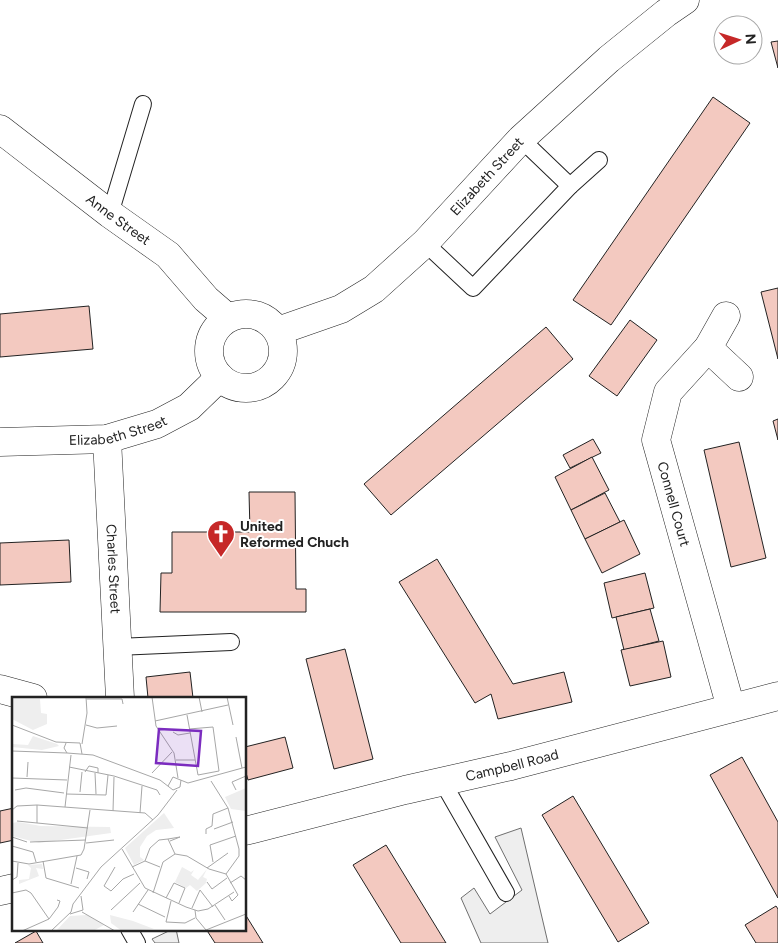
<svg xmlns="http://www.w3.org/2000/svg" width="778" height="943" font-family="Figtree,sans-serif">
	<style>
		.green { fill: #eee; stroke: #6f6f6f }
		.building { fill: #f3c9c0; stroke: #222 }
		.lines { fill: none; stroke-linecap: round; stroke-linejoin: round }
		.lane-casing { stroke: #222; stroke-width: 18 }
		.street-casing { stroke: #222; stroke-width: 29 }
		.lane { stroke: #fff; stroke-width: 16 }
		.street { stroke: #fff; stroke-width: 28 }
		.labels { text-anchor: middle; stroke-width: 4; stroke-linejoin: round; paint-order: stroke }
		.street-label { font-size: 14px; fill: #222; stroke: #fff }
		.poi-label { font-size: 14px; font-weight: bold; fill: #222; stroke: #fff; text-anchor: start }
		.inset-road { fill: none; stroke: #a7a7a7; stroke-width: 1 }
		.view { fill: #7b2cbf; fill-opacity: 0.15; stroke: #7b2cbf; stroke-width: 2.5 }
		.inset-edge { fill: none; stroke: #222; stroke-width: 2.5 }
	</style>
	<rect width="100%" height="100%" fill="#fff"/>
	<!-- green -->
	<g class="green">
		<path d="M 521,828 L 548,943 L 481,943 L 461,898 L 474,888 L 490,914 L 522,890 L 495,837 Z"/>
		<path d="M 173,929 L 176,929 L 179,943 L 155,943 L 152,939 Z"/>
	</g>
	<!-- building -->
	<g class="building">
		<path d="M 778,41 L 778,68 L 771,42 Z"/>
		<path d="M 713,97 L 750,123 L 611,325 L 573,300 Z"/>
		<path d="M 778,288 L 778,359 L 761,292 Z"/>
		<path d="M 89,306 L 93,349 L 0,357 L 0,314 Z"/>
		<path d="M 630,320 L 657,340 L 617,396 L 589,376 Z"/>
		<path d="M 546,327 L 573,359 L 391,515 L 364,484 Z"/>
		<path d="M 778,419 L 778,440 L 773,421 Z"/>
		<path d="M 593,439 L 601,453 L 570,468 L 563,455 Z"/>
		<path d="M 739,442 L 766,558 L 731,567 L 704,450 Z"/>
		<path d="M 592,457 L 609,490 L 571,510 L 555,477 Z"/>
		<path d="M 249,492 L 295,492 L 296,589 L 306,589 L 306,612 L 160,612 L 161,573 L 172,573 L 172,532 L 250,532 Z"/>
		<path d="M 605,493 L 620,522 L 585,539 L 571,510 Z"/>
		<path d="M 624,520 L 640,554 L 602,573 L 585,539 Z"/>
		<path d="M 69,540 L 71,582 L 0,585 L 0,543 Z"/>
		<path d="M 437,559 L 513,684 L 564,672 L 572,702 L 498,719 L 491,694 L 475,703 L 399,582 Z"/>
		<path d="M 645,573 L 654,608 L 612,618 L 604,583 Z"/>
		<path d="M 650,609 L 659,641 L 624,650 L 616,617 Z"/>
		<path d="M 663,641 L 671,677 L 630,686 L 621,650 Z"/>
		<path d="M 345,649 L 373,759 L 334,769 L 306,659 Z"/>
		<path d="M 190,672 L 193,698 L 148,698 L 146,677 Z"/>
		<path d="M 285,737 L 293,768 L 248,780 L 245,769 L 245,747 Z"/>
		<path d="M 742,757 L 778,822 L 778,898 L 710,775 Z"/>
		<path d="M 573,796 L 649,923 L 618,942 L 542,815 Z"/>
		<path d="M 14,808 L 14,840 L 0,843 L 0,811 Z"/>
		<path d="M 386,845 L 446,943 L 401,943 L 353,865 Z"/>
		<path d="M 776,906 L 778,909 L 778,943 L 756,943 L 745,925 Z"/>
		<path d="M 245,914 L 263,943 L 215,943 L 206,929 L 245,929 Z"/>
		<path d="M 36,931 L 43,943 L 15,943 Z"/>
	</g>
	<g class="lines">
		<defs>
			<g id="lane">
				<path d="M 521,139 L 570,186"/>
				<path d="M 110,214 L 143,104"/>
				<path d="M 425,243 L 473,288 L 570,186 L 599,160"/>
				<path d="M 117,647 L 231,642"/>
				<path d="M 442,781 L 506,893"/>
				<path d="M 129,929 L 137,943"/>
			</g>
			<g id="street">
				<path id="s1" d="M 0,129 L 110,214 L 168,255 L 206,299 L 228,318"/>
				<circle cx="246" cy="351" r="37"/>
				<path id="s2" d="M 726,316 L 708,348 L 668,392 L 656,440 L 731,708"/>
				<path id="s3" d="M 278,331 L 341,309 L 374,289 L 425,243 L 521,139 L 609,59 L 666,13 L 685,0"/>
				<path d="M 708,348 L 739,377"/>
				<path id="s4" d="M 107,439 L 120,698"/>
				<path id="s5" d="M 0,442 L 107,439 L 157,424 L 189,407 L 220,377"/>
				<path d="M 0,689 L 33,698"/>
				<path id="s6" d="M 245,831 L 405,790 L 511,766 L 778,696"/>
				<path d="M 0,891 L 14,888"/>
			</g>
		</defs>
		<!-- lane casing -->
		<use href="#lane" class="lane-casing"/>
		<!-- street casing -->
		<use href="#street" class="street-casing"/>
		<!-- lane -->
		<use href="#lane" class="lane"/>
		<!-- street -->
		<use href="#street" class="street"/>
	</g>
	<!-- icons -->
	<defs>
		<symbol id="church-pin" viewBox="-11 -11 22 30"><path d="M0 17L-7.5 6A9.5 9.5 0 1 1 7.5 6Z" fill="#c62828" stroke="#fff"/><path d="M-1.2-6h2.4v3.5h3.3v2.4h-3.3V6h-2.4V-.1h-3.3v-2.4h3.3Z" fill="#fff"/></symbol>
	</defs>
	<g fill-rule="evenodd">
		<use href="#church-pin" x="205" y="518" width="32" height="43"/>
	</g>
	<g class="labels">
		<!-- street labels -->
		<g class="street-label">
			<text dy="5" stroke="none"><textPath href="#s3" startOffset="265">Elizabeth Street</textPath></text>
			<text dy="5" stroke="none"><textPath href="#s1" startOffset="149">Anne Street</textPath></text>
			<text dy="5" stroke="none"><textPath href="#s5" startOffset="119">Elizabeth Street</textPath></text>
			<text dy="5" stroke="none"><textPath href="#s2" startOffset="212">Connell Court</textPath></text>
			<text dy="5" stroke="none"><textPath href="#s4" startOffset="130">Charles Street</textPath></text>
			<text dy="5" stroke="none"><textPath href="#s6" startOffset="275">Campbell Road</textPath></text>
		</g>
		<!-- poi labels -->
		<g class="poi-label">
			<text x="240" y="531">United<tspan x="240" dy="16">Reformed Chuch</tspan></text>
		</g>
	</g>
	<!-- overview -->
	<g transform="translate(12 697)">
		<rect width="234" height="234" fill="#fff"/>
		<path d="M 0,0 L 40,0 L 28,2 L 29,16 L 35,17 L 35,27 L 21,33 L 0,22 ZM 21,39 L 45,47 L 47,49 L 30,53 L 0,50 L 0,47 L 16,48 ZM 234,91 L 234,114 L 219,112 L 213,100 ZM 152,116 L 162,131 L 144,133 L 135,139 L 128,150 L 128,160 L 132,163 L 122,168 L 113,151 ZM 6,125 L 29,129 L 98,130 L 99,136 L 27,146 L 0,139 L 0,126 ZM 30,167 L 31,172 L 24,171 L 27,179 L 7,187 L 7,183 L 17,182 L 19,171 L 16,168 ZM 170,170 L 179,175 L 182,173 L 179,178 L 186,183 L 195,172 L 191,180 L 195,182 L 194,186 L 185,194 L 178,188 L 174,191 L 163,185 ZM 75,218 L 92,228 L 81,234 L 44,234 L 58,219 ZM 98,218 L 121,224 L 142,232 L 110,234 L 99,226 Z" fill="#eee"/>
		<path class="inset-road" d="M 140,0 L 144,29 L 162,56 L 166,81M 187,0 L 190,15M 215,0 L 221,28M 75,2 L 110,2 L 111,7M 175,18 L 186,78 L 207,74 L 201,30 L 177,32M 143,24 L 216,8M 0,28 L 44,45 L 68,46 L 70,57M 74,28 L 85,31 L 105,29M 161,35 L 166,38 L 178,36M 224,40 L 230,71M 54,46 L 52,51 L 55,56 L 81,58 L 148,83 L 161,93 L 168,90 L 169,83M 70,47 L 75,16 L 74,0M 0,54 L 55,56M 164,63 L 183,63M 57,70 L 102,79 L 145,93 L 148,98M 73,75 L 77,69 L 86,71 L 86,76M 83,76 L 84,97M 140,76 L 160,55M 15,80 L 16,65M 0,81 L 55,83M 199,84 L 216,111 L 227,152 L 227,159 L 214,177 L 226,198 L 220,204 L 217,199M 156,89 L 161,80 L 176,86 L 234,70M 3,93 L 14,91 L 52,96M 224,93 L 220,85 L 234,79M 68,95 L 70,75M 54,97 L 94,98 L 96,78M 53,110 L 59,58M 0,113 L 5,109 L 25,108 L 133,116 L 141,123M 101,114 L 102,80M 128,116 L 130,89M 5,124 L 76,131M 25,126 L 25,108M 202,132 L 221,125M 194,137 L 194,132 L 200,129 L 201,117 L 216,111M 0,140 L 15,145M 156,142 L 168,140 L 158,144M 18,145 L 74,143M 74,146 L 102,143M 0,149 L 21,155 L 24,165M 110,152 L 133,191 L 174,210 L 186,214 L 196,212 L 222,195M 0,164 L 17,167 L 69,158 L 72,152 L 78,113M 31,164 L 34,181 L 67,191M 133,164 L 148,170M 201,165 L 198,148 L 224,139M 103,170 L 92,189 L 99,194 L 111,182 L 122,177M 120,170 L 133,164 L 138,151 L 147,143 L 156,142 L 163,157M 64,171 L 77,175 L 75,182M 195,171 L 216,156M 0,183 L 5,180 L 6,166M 195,185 L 200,192 L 215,181M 218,186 L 229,179 L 234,183M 59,187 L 65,159M 0,196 L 14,193 L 19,196 L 37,222M 141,196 L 151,165 L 163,157 L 175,159 L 197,172 L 214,177M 154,201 L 162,186 L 173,191 L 167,206M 159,204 L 154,225 L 173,226 L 183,221M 126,207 L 153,220M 203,208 L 213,223M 180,211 L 188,193 L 201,210M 99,213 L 128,186M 183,213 L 184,221 L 194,233 L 234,217M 70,215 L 103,234M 121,215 L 136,193M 58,217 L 71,213 L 69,199M 10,234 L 37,222 L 46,210 L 48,204 L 45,203M 39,234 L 59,215 L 61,207 L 89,170 L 146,118 L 165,93"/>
		<path class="view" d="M 147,32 L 189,34 L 186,69 L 144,66 Z"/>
		<rect width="234" height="234" class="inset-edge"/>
	</g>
	<!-- north arrow -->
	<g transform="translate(738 40) rotate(86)"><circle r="24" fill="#ffffff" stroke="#a7a7a7"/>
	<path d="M0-4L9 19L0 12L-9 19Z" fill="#c62828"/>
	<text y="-8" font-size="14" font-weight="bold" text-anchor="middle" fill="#222222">N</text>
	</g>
</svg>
